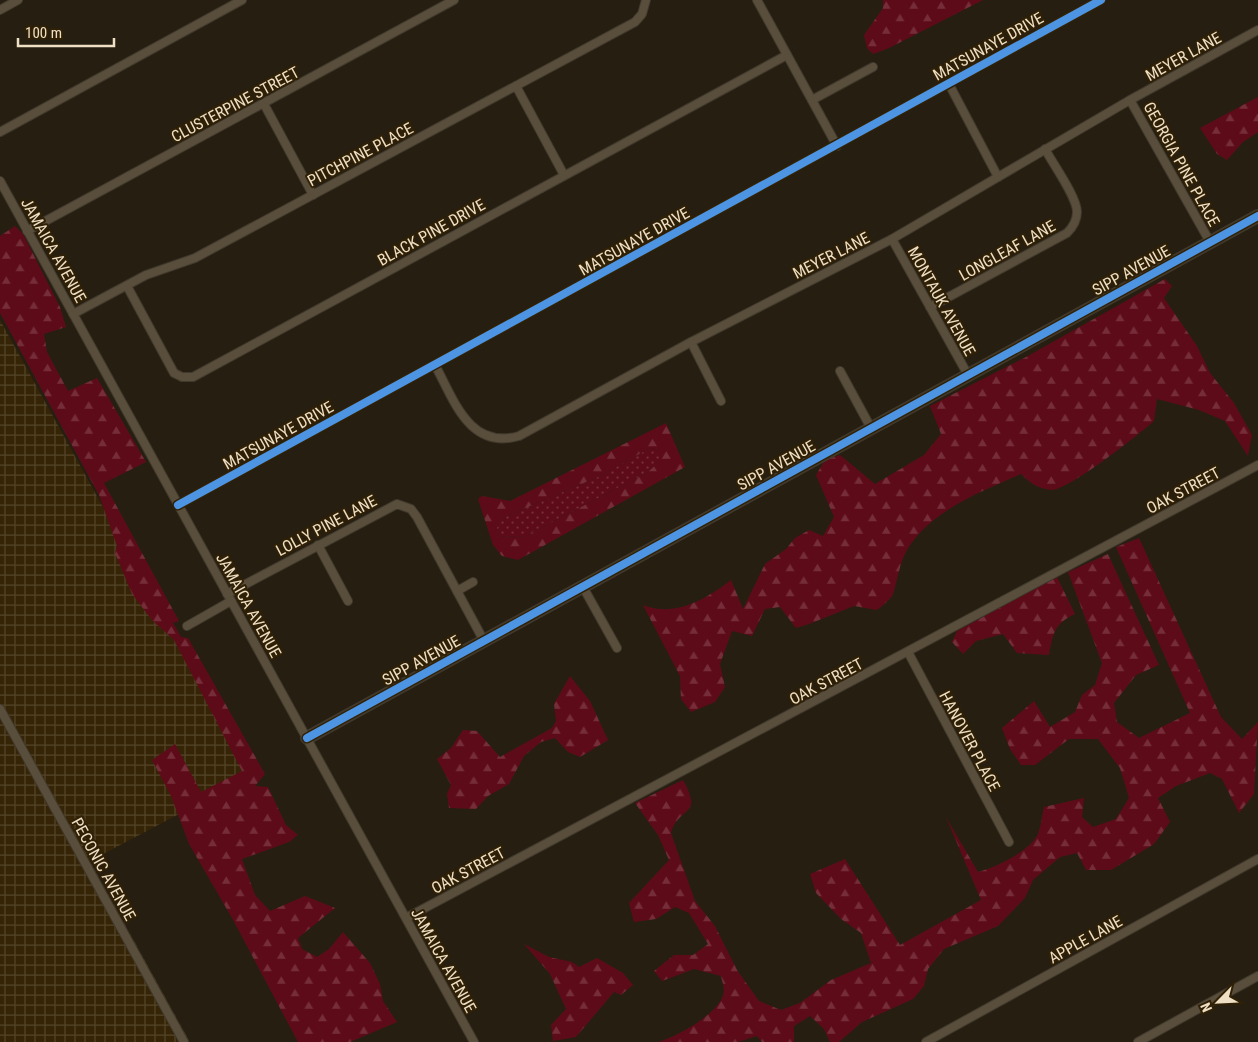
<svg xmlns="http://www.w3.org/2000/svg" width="1258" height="1042" font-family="'Roboto Condensed',sans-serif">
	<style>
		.industrial { fill: url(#industrial-grid) }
		.grass { fill: url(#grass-dots) }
		.forest { fill: url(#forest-firs); fill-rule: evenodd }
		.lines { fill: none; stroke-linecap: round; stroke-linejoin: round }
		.street-casing { stroke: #40392d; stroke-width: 10 }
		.secondary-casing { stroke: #40392d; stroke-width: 14 }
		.street { stroke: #594e3b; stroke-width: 8 }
		.secondary { stroke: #5a503c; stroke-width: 11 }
		.cycleway-casing { stroke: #302106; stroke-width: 11 }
		.cycleway { stroke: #4d94e3; stroke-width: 8 }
		.labels { text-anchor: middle; stroke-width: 4; stroke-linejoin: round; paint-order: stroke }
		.street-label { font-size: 16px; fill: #efdfc4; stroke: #302106 }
	</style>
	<defs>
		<pattern id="industrial-grid" width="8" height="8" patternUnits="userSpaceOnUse" patternTransform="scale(1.25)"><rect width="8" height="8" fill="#352506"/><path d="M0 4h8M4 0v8" fill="none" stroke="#534429"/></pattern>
		<pattern id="grass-dots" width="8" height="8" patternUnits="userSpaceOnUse" patternTransform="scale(1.25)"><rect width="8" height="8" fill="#5e0b19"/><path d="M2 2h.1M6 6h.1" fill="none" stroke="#752e39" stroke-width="1.8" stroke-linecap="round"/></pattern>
		<pattern id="forest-firs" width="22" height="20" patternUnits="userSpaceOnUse" patternTransform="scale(1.25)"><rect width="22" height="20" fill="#5e0b19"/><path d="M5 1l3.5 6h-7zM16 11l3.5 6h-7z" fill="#752e39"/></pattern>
	</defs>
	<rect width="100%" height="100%" fill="#261e10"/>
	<!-- industrial -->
	<path class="industrial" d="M 0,320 L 251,776 L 90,861 L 190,1042 L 0,1042 Z"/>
	<!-- grass -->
	<path class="grass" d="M 650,448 L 660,450 L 660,461 L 648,472 L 526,536 L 498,537 L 496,531 L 500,519 L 600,476 Z"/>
	<!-- forest -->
	<g class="forest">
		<path d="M 883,0 L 983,0 L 889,48 L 873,54 L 867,48 L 864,35 L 883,8 Z"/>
		<path d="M 1258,97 L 1258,132 L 1243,142 L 1227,160 L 1217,154 L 1200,128 Z"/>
		<path d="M 15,226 L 23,234 L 60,307 L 66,327 L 44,334 L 47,352 L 68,391 L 97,378 L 146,462 L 104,483 L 179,621 L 173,623 L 181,637 L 188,638 L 265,774 L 255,786 L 268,787 L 286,825 L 298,835 L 289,842 L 242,859 L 255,895 L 270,911 L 305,896 L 335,908 L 298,938 L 302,949 L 317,957 L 329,949 L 343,932 L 370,963 L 380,984 L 383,1001 L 397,1022 L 350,1042 L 298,1042 L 232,918 L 189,844 L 171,796 L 152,760 L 175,744 L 201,792 L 242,771 L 174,640 L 152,620 L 132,594 L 115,553 L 117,546 L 99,495 L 0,313 L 0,236 Z"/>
		<path d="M 1165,279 L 1172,286 L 1164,298 L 1197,346 L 1210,373 L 1234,403 L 1252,435 L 1248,456 L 1225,421 L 1199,410 L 1157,399 L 1154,421 C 1138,435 1068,491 1051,490 C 1037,488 1030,483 1021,474 C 981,492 931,510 907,550 C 899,564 898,579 893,594 C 890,600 882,606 877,610 L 854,606 L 809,624 L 796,628 L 780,607 L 765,609 L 752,636 L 732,631 L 720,664 L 725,687 L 715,702 L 691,712 L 681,699 L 680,676 L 643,605 C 675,618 706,599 731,580 L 743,609 L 765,564 L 786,549 L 795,538 L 809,530 L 823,536 L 834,517 L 816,475 L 825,460 L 840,455 L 875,484 L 924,455 L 941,434 L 930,406 L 1026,357 Z"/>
		<path d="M 666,423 L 685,467 L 518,560 L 502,556 L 493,545 L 478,499 L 482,496 L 510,501 ZM 650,448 L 660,450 L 660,461 L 648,472 L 526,536 L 498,537 L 496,531 L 500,519 L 600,476 Z"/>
		<path d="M 1139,538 L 1221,717 L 1242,739 L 1258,722 L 1254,794 L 1239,813 L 1222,779 L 1210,773 L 1176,786 L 1158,798 L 1170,822 L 1154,844 L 1111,870 L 1086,870 L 1077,853 L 1060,857 L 1033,880 L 1025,898 L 998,926 L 944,949 L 928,969 L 924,986 L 913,999 L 862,1022 L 839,1042 L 830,1042 L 824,1029 L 810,1016 L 794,1026 L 794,1042 L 762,1042 L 757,1036 L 738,1042 L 659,1042 C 677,1036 722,1013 724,991 C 724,987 722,980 721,976 L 694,969 L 662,981 L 654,971 L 674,955 L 693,955 L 708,944 L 689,913 L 675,907 L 656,919 L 634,922 L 629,903 L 669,860 L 658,835 L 635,803 L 683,780 C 704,818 679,805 671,833 L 695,901 L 715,926 L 737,970 L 759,1001 L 781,1010 L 800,1003 L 831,980 L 871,963 L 861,933 L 841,919 L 816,893 L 810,874 L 845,859 L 900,945 L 981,900 L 946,817 L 978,872 C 995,868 1030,851 1038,834 C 1041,826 1042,815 1044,807 L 1084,798 L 1082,817 L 1093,827 L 1116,819 L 1129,798 L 1120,768 L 1098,739 L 1069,739 L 1035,765 L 1021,765 L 1010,749 L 1002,728 L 1034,701 L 1050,727 L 1075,712 L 1082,695 L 1095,685 L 1102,663 L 1068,572 L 1108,554 L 1159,665 L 1136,675 L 1114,703 L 1117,722 L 1139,738 L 1190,713 L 1116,547 Z"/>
		<path d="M 1057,577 L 1075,614 C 1054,624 1053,633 1049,655 L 1017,653 L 1003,634 L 976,641 L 963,654 L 952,642 L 957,631 Z"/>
		<path d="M 570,676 L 590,701 L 608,740 L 580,757 L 568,752 L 555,738 L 541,742 L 524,756 L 509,784 L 488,796 L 476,809 L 449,808 L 447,794 L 451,785 L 437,759 L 451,748 L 463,730 L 477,731 L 500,757 L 552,728 L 556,721 L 554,704 Z"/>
		<path d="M 524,944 L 549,957 L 572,962 L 579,967 L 597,958 L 623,973 L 633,985 L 621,995 L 614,992 L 576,1037 L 553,1041 L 551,1025 L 566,1009 L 550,974 Z"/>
	</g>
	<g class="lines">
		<defs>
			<g id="street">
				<path d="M 757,0 L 837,146"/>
				<path d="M 0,10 L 18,0"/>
				<path d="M 949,84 L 998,177"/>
				<path d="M 516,86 L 564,175"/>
				<path d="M 812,100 L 873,67"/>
				<path d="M 1130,100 L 1210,242"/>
				<path d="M 264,104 L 313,195"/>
				<path d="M 0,132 L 242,0"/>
				<path d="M 0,181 L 474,1042"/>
				<path d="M 27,231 L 454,0"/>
				<path d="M 892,239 L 968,375"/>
				<path d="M 127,286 L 174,373 L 182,377 L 193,377 L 787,55"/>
				<path d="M 930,307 L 1067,233 C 1073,227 1077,221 1077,212 C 1077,197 1053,164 1045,149"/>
				<path d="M 73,314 L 146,275 L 195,258 L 635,22 L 642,14 L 646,0"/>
				<path d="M 691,342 L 721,401"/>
				<path d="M 435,365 C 454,400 469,450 519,436 L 691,342 L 892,239 L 1130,100 L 1258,30"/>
				<path d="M 840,371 L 871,428"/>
				<path d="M 178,505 L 1101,0"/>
				<path d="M 318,545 L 348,601"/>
				<path d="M 583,587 L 617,648"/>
				<path d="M 457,591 L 473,582"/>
				<path d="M 227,594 L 397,504 L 411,509 L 417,517 L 484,641"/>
				<path d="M 187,626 L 231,601"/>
				<path d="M 908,652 L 1009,842"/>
				<path d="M 0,709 L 184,1042"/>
				<path d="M 406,918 L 1258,465"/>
				<path d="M 926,1042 L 1258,859"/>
				<path d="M 1138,1042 L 1258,976"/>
			</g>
			<path id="secondary" d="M 307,738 L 1258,216"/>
		</defs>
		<!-- street casing -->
		<use href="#street" class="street-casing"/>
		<!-- secondary casing -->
		<use href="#secondary" class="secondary-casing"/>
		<!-- street -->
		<use href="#street" class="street"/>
		<!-- secondary -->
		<use href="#secondary" class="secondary"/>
		<defs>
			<g id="cycleway">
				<path d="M 178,505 L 1101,0"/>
				<path d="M 307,738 L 1258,216"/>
			</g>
		</defs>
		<!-- cycleway casing -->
		<use href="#cycleway" class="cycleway-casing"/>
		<!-- cycleway -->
		<use href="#cycleway" class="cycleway"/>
	</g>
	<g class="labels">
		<!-- street labels -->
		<g class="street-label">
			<text transform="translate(988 46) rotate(-29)" y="6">MATSUNAYE DRIVE</text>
			<text transform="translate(1183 56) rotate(-29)" y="6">MEYER LANE</text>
			<text transform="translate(235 104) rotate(-28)" y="6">CLUSTERPINE STREET</text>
			<text transform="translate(360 154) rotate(-28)" y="6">PITCHPINE PLACE</text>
			<text transform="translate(1182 164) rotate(61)" y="6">GEORGIA PINE PLACE</text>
			<text transform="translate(431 232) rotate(-29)" y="6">BLACK PINE DRIVE</text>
			<text transform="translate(634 241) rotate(-29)" y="6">MATSUNAYE DRIVE</text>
			<text transform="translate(54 250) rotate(61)" y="6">JAMAICA AVENUE</text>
			<text transform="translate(1007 250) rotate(-29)" y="6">LONGLEAF LANE</text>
			<text transform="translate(831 255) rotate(-27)" y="6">MEYER LANE</text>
			<text transform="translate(1131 270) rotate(-29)" y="6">SIPP AVENUE</text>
			<text transform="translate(942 301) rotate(61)" y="6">MONTAUK AVENUE</text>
			<text transform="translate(278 435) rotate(-29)" y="6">MATSUNAYE DRIVE</text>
			<text transform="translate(776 465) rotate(-29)" y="6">SIPP AVENUE</text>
			<text transform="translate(1183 490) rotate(-28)" y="6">OAK STREET</text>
			<text transform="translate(326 525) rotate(-28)" y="6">LOLLY PINE LANE</text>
			<text transform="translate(249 605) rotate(61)" y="6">JAMAICA AVENUE</text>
			<text transform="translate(421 660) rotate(-29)" y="6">SIPP AVENUE</text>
			<text transform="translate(826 681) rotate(-28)" y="6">OAK STREET</text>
			<text transform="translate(970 741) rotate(62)" y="6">HANOVER PLACE</text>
			<text transform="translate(104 869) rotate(61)" y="6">PECONIC AVENUE</text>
			<text transform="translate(468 870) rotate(-28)" y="6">OAK STREET</text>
			<text transform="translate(1085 939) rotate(-29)" y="6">APPLE LANE</text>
			<text transform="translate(444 960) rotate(61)" y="6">JAMAICA AVENUE</text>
		</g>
	</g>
	<!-- north arrow -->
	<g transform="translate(1218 1002) rotate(246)" stroke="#302106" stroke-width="4" paint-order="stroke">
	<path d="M0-4L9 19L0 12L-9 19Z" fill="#efdfc4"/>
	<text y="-8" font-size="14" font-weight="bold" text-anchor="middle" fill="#efdfc4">N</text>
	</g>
	<!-- scale -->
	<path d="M18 38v8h96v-8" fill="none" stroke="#efdfc4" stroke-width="2.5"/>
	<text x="25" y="38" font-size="15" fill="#efdfc4" stroke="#302106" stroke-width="4" paint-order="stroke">100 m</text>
</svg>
